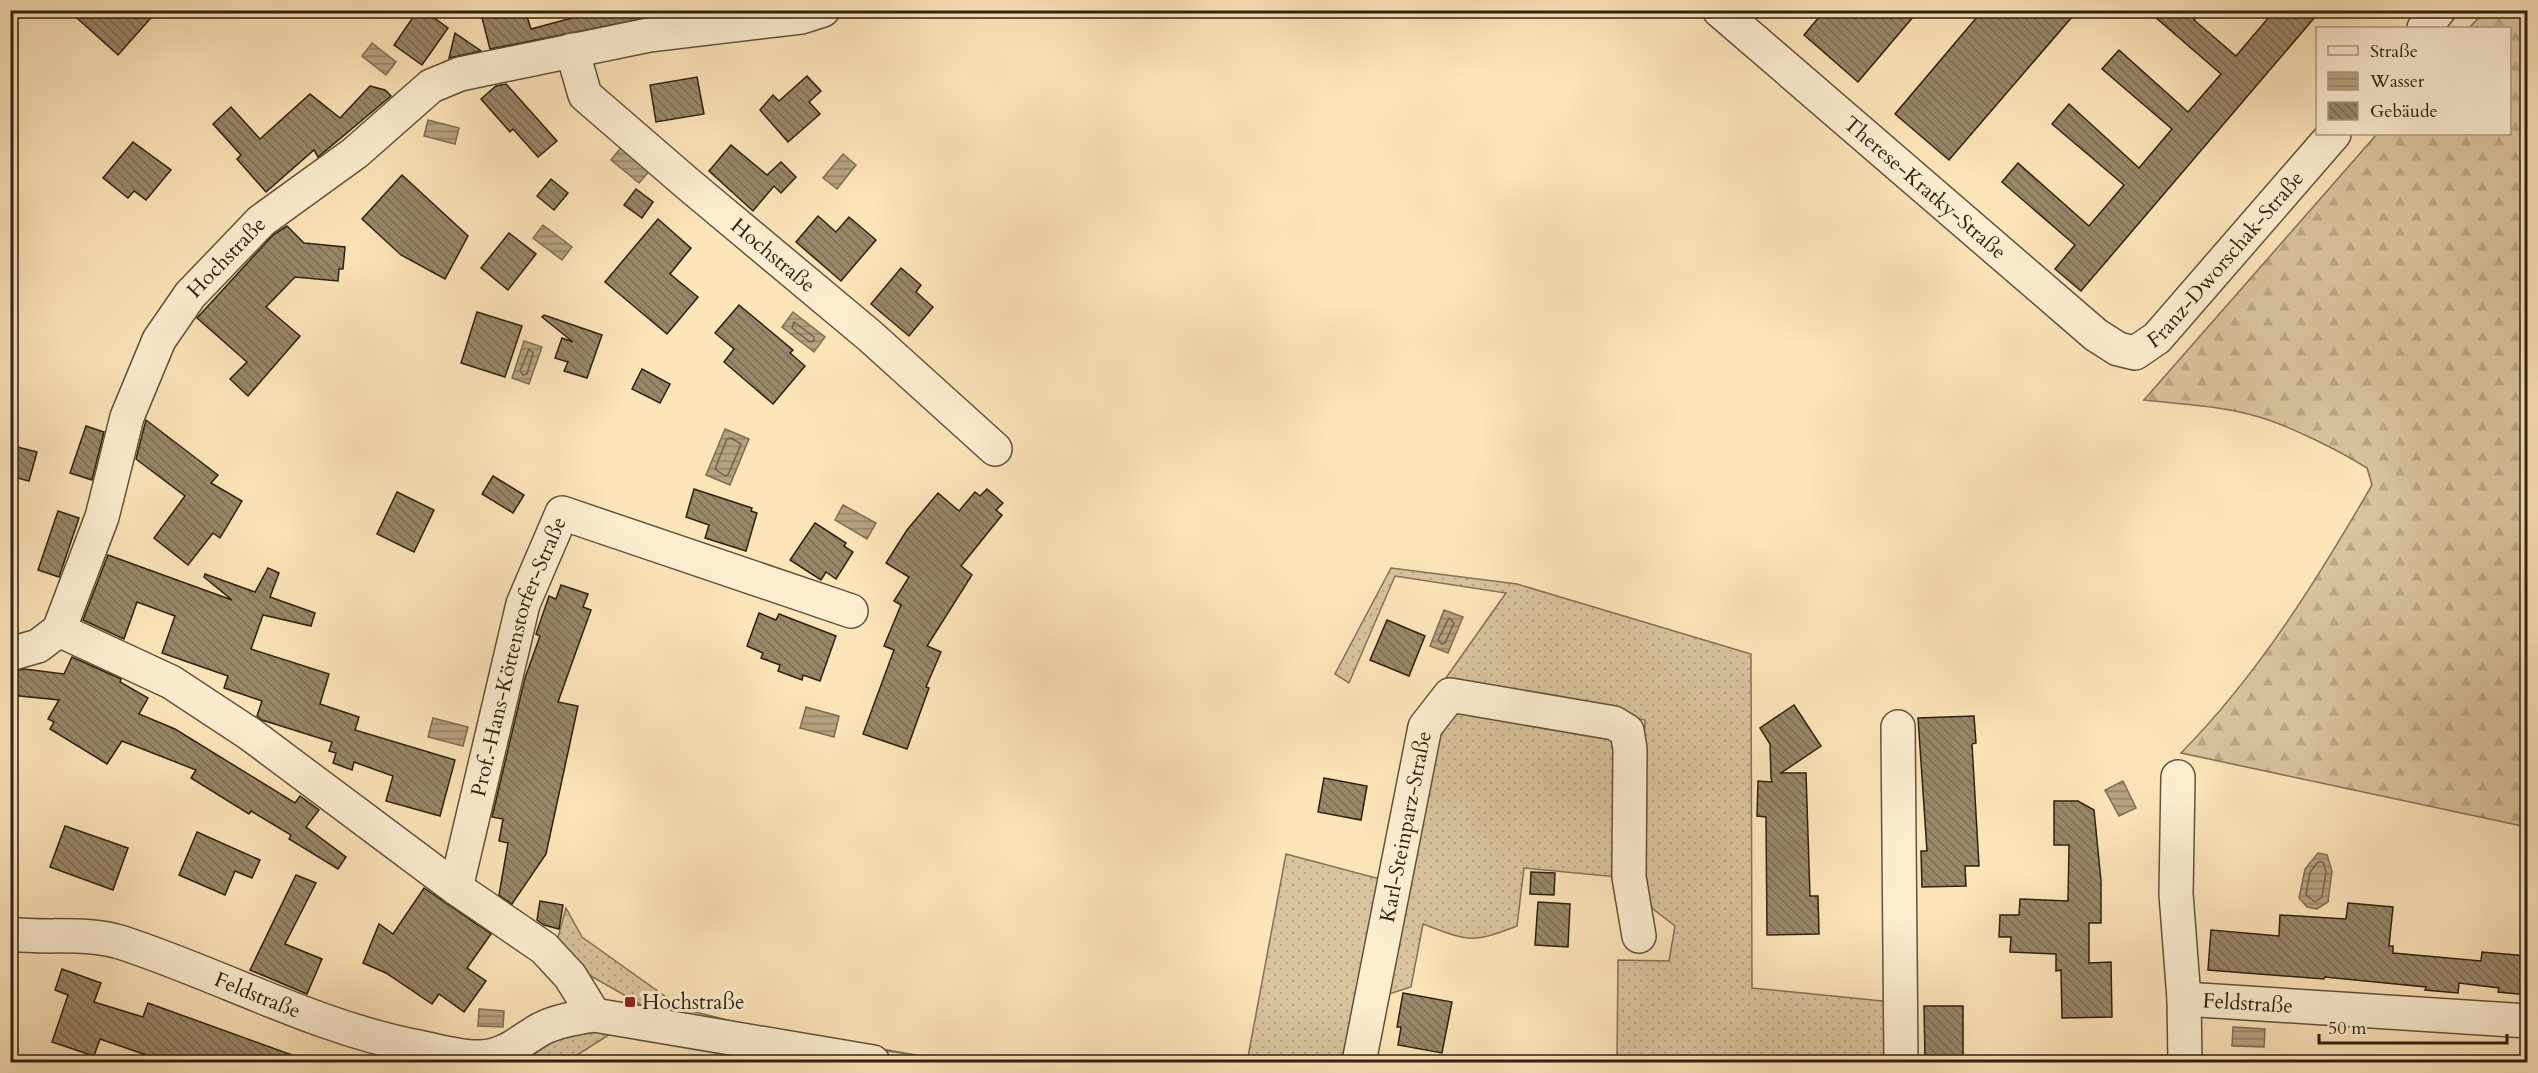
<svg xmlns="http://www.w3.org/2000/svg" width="2538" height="1073" font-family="Cardo,serif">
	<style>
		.grass { fill: url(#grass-dots); stroke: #837258; stroke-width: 1.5 }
		.forest { fill: url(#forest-firs); stroke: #837258; stroke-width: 1.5 }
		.water { fill: url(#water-rules); stroke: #7f6e54; stroke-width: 1.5 }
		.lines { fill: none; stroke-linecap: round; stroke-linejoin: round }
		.shore { stroke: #726249; stroke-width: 1.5 }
		.building { fill: url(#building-back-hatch); stroke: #2d2112; stroke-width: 1.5 }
		.minor-casing { stroke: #61523c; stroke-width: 36 }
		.minor { stroke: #fdeed2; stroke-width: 33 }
		.poi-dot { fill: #8f2418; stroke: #fdeed2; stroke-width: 2 }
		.labels { text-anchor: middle; stroke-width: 6; stroke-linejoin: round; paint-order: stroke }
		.street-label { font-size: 21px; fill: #2d2112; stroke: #fdeed2 }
		.poi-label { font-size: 21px; fill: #2d2112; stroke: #fdeed2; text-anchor: start }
	</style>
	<defs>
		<pattern id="grass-dots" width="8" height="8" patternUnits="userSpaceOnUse" patternTransform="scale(1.5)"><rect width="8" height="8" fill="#d9c49d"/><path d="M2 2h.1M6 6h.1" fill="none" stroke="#bba886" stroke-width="1.8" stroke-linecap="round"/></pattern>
		<pattern id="forest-firs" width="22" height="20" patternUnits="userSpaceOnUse" patternTransform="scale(1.5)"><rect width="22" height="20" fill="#d9c49d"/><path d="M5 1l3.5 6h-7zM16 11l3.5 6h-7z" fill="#bba886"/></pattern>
		<pattern id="water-rules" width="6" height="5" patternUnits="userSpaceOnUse" patternTransform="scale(1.5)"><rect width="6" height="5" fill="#b6a280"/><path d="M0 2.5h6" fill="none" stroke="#948467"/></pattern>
		<pattern id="building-back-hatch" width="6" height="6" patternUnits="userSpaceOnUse" patternTransform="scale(1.5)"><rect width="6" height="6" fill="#998769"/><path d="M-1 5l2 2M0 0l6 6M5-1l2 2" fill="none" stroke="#7d6e55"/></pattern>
	</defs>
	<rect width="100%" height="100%" fill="#fce5b9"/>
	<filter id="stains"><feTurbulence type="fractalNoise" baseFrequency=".00333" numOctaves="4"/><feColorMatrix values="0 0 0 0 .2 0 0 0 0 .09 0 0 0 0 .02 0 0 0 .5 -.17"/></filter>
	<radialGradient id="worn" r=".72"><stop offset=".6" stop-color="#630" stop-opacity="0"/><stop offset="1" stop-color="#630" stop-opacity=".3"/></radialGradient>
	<!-- grass -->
	<g class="grass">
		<path d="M 1391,568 L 1517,584 L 1751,654 L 1752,988 L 1892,1002 L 1892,1062 L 1620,1062 L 1617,1059 L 1618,960 L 1669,961 L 1675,926 L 1653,909 L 1639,878 L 1645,720 L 1443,682 L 1506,593 L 1395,576 L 1349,683 L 1335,674 Z"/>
		<path d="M 1452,711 L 1606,734 L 1623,750 L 1617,877 L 1524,868 L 1517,926 C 1471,944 1468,941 1423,924 L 1411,987 L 1386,995 L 1430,744 Z"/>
		<path d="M 1286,854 L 1380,879 L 1347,1062 L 1247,1062 Z"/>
		<path d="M 566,908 L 582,937 L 683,1009 L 752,1026 L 916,1055 L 760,1034 L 652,1011 L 575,967 L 555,948 Z"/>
		<path d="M 615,1031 L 566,1062 L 526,1062 L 527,1057 C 556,1035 579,1033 615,1031 Z"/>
	</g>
	<!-- forest -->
	<path class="forest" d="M 2485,11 L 2527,11 L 2527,827 L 2181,753 C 2258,675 2317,580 2372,485 L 2367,468 C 2340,451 2290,426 2259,417 C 2222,406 2182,404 2144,400 L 2377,134 L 2510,134 L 2510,28 L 2469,28 Z"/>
	<!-- water -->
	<g class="water">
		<path d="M 372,43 L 396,62 L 386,75 L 362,56 Z"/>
		<path d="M 428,120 L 459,128 L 455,144 L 424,136 Z"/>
		<path d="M 623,145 L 651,169 L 639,183 L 611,160 Z"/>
		<path d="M 843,154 L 856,165 L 837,189 L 823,178 Z"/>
		<path d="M 543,225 L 572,247 L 562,260 L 533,238 Z"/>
		<path d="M 793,312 L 825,337 L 814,352 L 782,327 Z"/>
		<path d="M 524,341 L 542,347 L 529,384 L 512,378 Z"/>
		<path d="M 725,429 L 749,439 L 730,485 L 706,475 Z"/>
		<path d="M 843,505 L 876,523 L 867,539 L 835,520 Z"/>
		<path d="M 1444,610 L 1463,617 L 1448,653 L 1430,646 Z"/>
		<path d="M 806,707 L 839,716 L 834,737 L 800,728 Z"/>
		<path d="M 433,718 L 468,727 L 463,746 L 428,737 Z"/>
		<path d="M 2123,781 L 2136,808 L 2119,816 L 2105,790 Z"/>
		<path d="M 2318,853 L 2327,855 L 2332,871 L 2328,902 L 2317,909 L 2307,907 L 2299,898 L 2305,869 Z"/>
		<path d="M 479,1009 L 504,1011 L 503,1027 L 478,1026 Z"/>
		<path d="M 2233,1027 L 2265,1029 L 2264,1047 L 2232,1046 Z"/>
	</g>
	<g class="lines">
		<!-- shore -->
		<g class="shore">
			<path d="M 794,322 L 814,337 L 814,341 L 810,342 L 792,328 Z"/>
			<path d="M 529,349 L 533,353 L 527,374 L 523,375 L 520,371 Z"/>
			<path d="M 731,438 L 741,444 L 728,475 L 725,476 L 715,469 L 727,439 Z"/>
			<path d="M 1449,618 L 1454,623 L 1445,643 L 1442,644 L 1438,640 Z"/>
			<path d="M 2318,862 L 2323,862 L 2326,872 L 2322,897 L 2315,902 L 2306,895 L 2310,872 Z"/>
		</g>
	</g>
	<!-- building -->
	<g class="building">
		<path d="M 68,10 L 158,10 L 118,55 Z"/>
		<path d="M 418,10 L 423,10 L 448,28 L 422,65 L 394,45 Z"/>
		<path d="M 480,10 L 525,10 L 531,29 L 583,15 L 582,10 L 667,10 L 667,14 L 490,49 Z"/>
		<path d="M 1825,10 L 1919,10 L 1858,82 L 1804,35 Z"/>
		<path d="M 1983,10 L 2078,10 L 1949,160 L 1895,114 Z"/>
		<path d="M 2147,10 L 2202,10 L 2194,20 L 2236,56 L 2275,10 L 2321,10 L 2081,291 L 2055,269 L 2075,245 L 2002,182 L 2018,163 L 2089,226 L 2124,185 L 2052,124 L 2069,104 L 2139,168 L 2172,129 L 2102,69 L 2119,50 L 2188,112 L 2221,74 Z"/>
		<path d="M 455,33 L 481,51 L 449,58 Z"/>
		<path d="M 807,76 L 821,91 L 809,102 L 820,114 L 788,142 L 760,110 L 773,95 L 779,101 Z"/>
		<path d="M 697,77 L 704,114 L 656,122 L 650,85 Z"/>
		<path d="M 506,84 L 557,141 L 538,157 L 513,129 L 510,132 L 481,99 L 496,86 Z"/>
		<path d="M 370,86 L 385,90 L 391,96 L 318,157 L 314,150 L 266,192 L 237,159 L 241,155 L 213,124 L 231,107 L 260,139 L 310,94 L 340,118 Z"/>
		<path d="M 133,142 L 171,170 L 146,200 L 134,191 L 128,198 L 103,178 Z"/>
		<path d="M 731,145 L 767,175 L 781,162 L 796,177 L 781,193 L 774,186 L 753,211 L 709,171 Z"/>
		<path d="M 402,175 L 468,236 L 445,279 L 401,255 L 362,219 Z"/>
		<path d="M 551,179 L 568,193 L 554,210 L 537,196 Z"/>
		<path d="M 636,189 L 653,202 L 642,218 L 624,205 Z"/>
		<path d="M 818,216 L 836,232 L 849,217 L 876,240 L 841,281 L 796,242 Z"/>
		<path d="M 658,219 L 691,248 L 670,274 L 698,297 L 667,334 L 605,282 Z"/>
		<path d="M 287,226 L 304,243 L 345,247 L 343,269 L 339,269 L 338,281 L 295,277 L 266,307 L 300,336 L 248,396 L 230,379 L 247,362 L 197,318 L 273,235 Z"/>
		<path d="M 509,233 L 536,254 L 508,290 L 481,268 Z"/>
		<path d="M 901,268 L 921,285 L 916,292 L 933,307 L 909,336 L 871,304 Z"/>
		<path d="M 739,305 L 793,350 L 790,353 L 805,366 L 773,404 L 724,362 L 734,349 L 715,333 Z"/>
		<path d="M 477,312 L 522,326 L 505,377 L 461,363 Z"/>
		<path d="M 544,315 L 602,335 L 587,378 L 564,371 L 568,362 L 555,358 L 562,338 L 573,342 L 542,317 Z"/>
		<path d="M 642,369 L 670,384 L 660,403 L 632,389 Z"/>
		<path d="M 146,420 L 218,475 L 211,483 L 242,501 L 220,538 L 213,533 L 188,565 L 154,538 L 185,496 L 136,459 Z"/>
		<path d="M 86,426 L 104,432 L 92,480 L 70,473 Z"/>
		<path d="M 10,445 L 37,452 L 29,481 L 10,476 Z"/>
		<path d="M 493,476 L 524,495 L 513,513 L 482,494 Z"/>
		<path d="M 694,489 L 752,508 L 751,511 L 757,513 L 746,551 L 705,538 L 709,525 L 686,517 Z"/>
		<path d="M 987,489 L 1003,503 L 996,510 L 1002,515 L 961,566 L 972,575 L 927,646 L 941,652 L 926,687 L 929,688 L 907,749 L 863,734 L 894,650 L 884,646 L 901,605 L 894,601 L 909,577 L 886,563 L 907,530 L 938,493 L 959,511 L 975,492 L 980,496 Z"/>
		<path d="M 397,492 L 434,510 L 414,552 L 377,534 Z"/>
		<path d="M 58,511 L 79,518 L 59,577 L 38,570 Z"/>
		<path d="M 815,523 L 846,543 L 844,546 L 853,552 L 836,579 L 826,572 L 821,580 L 790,560 Z"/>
		<path d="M 108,555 L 232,600 L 204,577 L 205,574 L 255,592 L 268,568 L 279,573 L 270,597 L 315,613 L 311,626 L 263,615 L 251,649 L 329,674 L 320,704 L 359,717 L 355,730 L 455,760 L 440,816 L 386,801 L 393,776 L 354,762 L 352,770 L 333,763 L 336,753 L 329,751 L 332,742 L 262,720 L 257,716 L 262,701 L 224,688 L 228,676 L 162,653 L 175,616 L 137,602 L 124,639 L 83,620 Z"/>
		<path d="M 561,585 L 588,594 L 583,607 L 591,610 L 558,702 L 578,706 L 546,854 L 512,904 L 499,895 L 508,843 L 499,841 L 503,819 L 492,817 L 525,678 L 540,636 L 536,634 L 549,596 L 556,599 Z"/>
		<path d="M 759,613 L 776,620 L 779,614 L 836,636 L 820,681 L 803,675 L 802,680 L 778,671 L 780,665 L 761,658 L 763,653 L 747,646 Z"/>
		<path d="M 1387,620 L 1425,636 L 1409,676 L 1370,660 Z"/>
		<path d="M 72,657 L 121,679 L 120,682 L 148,698 L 139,714 L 175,729 L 295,803 L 300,796 L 319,810 L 306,827 L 346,857 L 338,869 L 289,839 L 291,835 L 251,811 L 249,814 L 191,778 L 196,770 L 122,741 L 107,764 L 50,729 L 54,722 L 48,719 L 59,700 L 10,695 L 10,672 L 24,669 L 64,674 Z"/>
		<path d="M 1794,705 L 1821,746 L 1781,773 L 1806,773 L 1810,896 L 1818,896 L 1819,934 L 1767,935 L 1766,817 L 1757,816 L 1758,781 L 1772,782 L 1771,778 L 1770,744 L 1760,728 Z"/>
		<path d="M 1974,716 L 1976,743 L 1972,744 L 1979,866 L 1965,866 L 1966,886 L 1922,887 L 1921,851 L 1927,851 L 1918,718 Z"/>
		<path d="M 1324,778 L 1367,786 L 1361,820 L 1318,812 Z"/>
		<path d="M 2054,801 L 2078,801 L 2094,810 L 2101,881 L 2101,923 L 2089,923 L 2089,963 L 2111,962 L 2112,1017 L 2062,1018 L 2061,970 L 2056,971 L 2056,954 L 2010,952 L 2011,937 L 1999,937 L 2000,915 L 2019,915 L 2020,899 L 2068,901 L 2069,845 L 2054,845 Z"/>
		<path d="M 65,826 L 128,848 L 113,890 L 50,867 Z"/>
		<path d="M 197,832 L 260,860 L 252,878 L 235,871 L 225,895 L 179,875 Z"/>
		<path d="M 1531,872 L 1555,873 L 1554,895 L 1530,894 Z"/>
		<path d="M 296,875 L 316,883 L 285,944 L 322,959 L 307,994 L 250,970 Z"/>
		<path d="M 424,888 L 491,934 L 467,968 L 486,981 L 464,1012 L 439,994 L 432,1004 L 386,973 L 363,963 L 379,924 L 393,934 Z"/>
		<path d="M 540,901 L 563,905 L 559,929 L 544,925 L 537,920 Z"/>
		<path d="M 1538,902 L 1570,904 L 1568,947 L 1535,945 Z"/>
		<path d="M 2348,903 L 2393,907 L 2389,946 L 2393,946 L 2393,953 L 2481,961 L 2482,952 L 2528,956 L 2528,995 L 2498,992 L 2499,988 L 2459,983 L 2458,993 L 2425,990 L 2426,987 L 2325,977 L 2324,979 L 2208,970 L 2211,930 L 2279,936 L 2280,915 L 2346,919 Z"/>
		<path d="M 62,969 L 101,983 L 94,1002 L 143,1017 L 148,1003 L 303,1059 L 302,1062 L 146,1062 L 149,1056 L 100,1039 L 94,1056 L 52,1042 L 68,995 L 55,990 Z"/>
		<path d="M 1403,993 L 1452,1002 L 1442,1053 L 1398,1045 L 1401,1027 L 1397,1027 Z"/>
		<path d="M 1924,1006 L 1963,1006 L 1963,1059 L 1952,1059 L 1953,1062 L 1932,1062 L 1932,1059 L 1925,1060 Z"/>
	</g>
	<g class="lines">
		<defs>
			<g id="minor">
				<path id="s1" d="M 1719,10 L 2096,335 L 2118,349 L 2135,353 L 2157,338 L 2334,134"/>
				<path d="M 2424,28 L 2439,10"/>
				<path id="s2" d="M 572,50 L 585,95 L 688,184 L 870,336 L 995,449"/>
				<path d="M 59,630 L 171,682 L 250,734 L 456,888 L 544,948 L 570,976 L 594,1015"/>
				<path id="s3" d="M 10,654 L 38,646 L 59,630 L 102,517 L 127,417 L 159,340 L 190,295 L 261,221 L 355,153 L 431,86 L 460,74 L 649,35 L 801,17 L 823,10"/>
				<path d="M 1898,727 L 1901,1062"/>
				<path d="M 2178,777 L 2176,894 L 2184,999 L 2185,1062"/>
				<path id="s4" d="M 456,888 L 523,604 L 562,513 L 851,611"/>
				<path id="s5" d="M 10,934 C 49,939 86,931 123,943 C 223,976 315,1027 418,1047 C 438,1051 460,1058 481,1057 C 506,1056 520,1041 541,1029 C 557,1021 576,1018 594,1015 L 873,1062"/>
				<path id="s6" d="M 2184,999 L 2528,1021"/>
				<path id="s7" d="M 1359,1062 L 1425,727 L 1450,695 L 1614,723 L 1627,731 L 1630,749 L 1629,877 L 1639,936"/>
			</g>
		</defs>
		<!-- minor casing -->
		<use href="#minor" class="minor-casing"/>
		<!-- minor -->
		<use href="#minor" class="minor"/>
	</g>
	<!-- markers -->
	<rect class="poi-dot" x="624" y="996" width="12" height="12" rx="3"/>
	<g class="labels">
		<!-- street labels -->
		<g class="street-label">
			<text dy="7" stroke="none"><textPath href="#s1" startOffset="272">Therese-Kratky-Straße</textPath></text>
			<text dy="7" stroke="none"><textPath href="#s2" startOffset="294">Hochstraße</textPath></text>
			<text dy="7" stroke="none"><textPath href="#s1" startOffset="672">Franz-Dworschak-Straße</textPath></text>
			<text dy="7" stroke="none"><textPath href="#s3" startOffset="470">Hochstraße</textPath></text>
			<text dy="7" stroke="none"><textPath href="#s4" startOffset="240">Prof.-Hans-Köttenstorfer-Straße</textPath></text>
			<text dy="7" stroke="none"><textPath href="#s7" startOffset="240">Karl-Steinparz-Straße</textPath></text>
			<text dy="7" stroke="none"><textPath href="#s5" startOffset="258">Feldstraße</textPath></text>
			<text dy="7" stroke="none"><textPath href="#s6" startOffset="64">Feldstraße</textPath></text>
		</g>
		<!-- poi labels -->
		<g class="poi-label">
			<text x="642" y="1009">Hochstraße</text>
		</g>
	</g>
	<!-- margin -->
	<rect width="2538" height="1073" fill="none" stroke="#fce5b9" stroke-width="36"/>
	<rect x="12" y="12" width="2514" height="1049" fill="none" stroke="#2d2112" stroke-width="3"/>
	<rect x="18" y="18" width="2502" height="1037" fill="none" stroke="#2d2112" stroke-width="1.5"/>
	<!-- legend -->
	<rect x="2316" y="27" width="195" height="108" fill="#fdeed2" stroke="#aa9c85" stroke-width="1.5"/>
	<rect x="2328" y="46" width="30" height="9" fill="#fdeed2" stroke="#aa9c85" stroke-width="1.5"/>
	<text x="2370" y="57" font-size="18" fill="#2d2112">Straße</text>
	<rect x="2328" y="72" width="30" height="18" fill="url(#water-rules)" stroke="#aa9c85" stroke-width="1.5"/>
	<text x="2370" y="87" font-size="18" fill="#2d2112">Wasser</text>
	<rect x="2328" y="102" width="30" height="18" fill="url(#building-back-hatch)" stroke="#aa9c85" stroke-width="1.5"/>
	<text x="2370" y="117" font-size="18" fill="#2d2112">Gebäude</text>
	<!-- scale -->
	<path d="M2319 1034v9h188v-9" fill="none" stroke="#2d2112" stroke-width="3"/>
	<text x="2328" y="1034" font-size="18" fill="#2d2112" stroke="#fdeed2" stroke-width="4.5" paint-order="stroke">50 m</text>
	<rect width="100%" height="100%" filter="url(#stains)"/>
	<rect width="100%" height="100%" fill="url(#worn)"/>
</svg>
